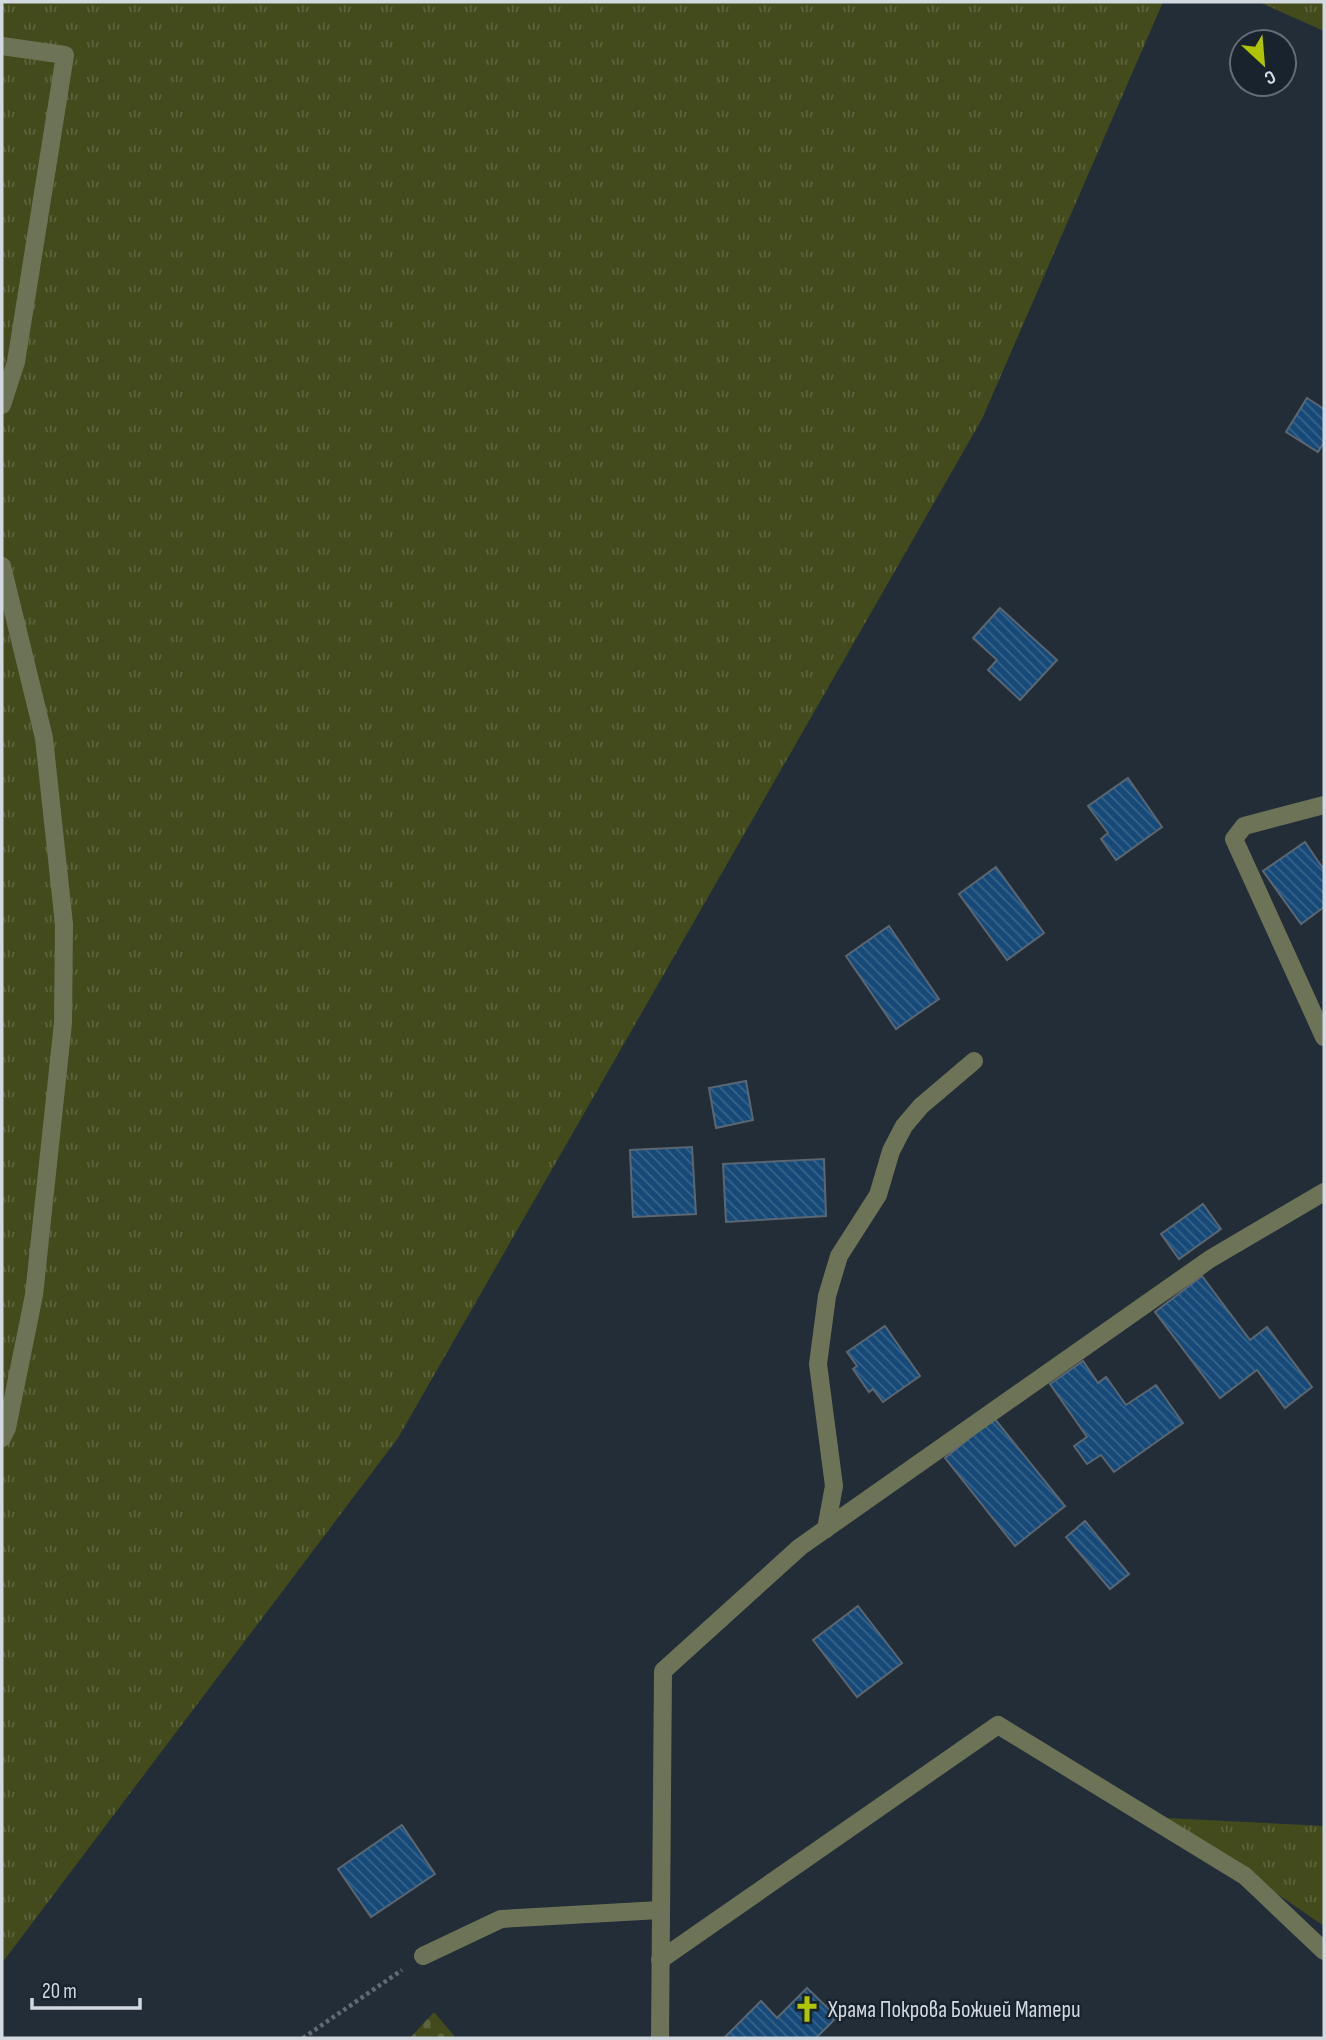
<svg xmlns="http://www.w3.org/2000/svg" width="1326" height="2040" font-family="'Sofia Sans Condensed',sans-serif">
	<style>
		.grass { fill: url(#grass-tufts) }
		.cemetery { fill: url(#cemetery-stones) }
		.building { fill: url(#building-back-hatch); stroke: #5a6672; stroke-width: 2 }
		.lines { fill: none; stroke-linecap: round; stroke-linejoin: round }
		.path { stroke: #626b74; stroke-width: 4.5; stroke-dasharray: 3.5 3.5; stroke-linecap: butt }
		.minor { stroke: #6d7357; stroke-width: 18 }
		.labels { text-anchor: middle; stroke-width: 5; stroke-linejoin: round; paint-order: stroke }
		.poi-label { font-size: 23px; fill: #d3d9e0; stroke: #19232d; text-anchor: start }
	</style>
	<defs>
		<pattern id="grass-tufts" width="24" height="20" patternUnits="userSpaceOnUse" patternTransform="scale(1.75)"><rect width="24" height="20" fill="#434b1c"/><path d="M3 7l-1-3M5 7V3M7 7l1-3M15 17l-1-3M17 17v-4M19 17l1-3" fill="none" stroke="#5d643d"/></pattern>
		<pattern id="cemetery-stones" width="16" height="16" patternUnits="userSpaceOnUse" patternTransform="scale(1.75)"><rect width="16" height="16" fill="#434b1c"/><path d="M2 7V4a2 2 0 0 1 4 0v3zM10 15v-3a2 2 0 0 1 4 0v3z" fill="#5d643d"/></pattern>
		<pattern id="building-back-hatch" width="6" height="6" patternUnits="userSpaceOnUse" patternTransform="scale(1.75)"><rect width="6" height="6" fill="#164977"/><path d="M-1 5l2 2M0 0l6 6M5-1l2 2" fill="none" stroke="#37638a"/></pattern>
	</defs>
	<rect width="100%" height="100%" fill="#232d37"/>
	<!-- grass -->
	<g class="grass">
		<path d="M 2,2 L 1163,2 L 982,419 L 398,1438 L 2,1963 Z"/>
		<path d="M 1259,2 L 1324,2 L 1324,31 Z"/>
		<path d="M 1166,1818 L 1324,1826 L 1324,1926 Z"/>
	</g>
	<!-- cemetery -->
	<path class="cemetery" d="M 434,2012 L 456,2038 L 410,2038 Z"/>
	<!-- building -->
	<g class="building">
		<path d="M 1307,398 L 1324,409 L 1324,442 L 1318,452 L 1286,432 Z"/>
		<path d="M 1000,608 L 1057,660 L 1020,700 L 988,670 L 997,660 L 973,638 Z"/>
		<path d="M 1128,778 L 1162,827 L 1116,860 L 1101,839 L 1108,833 L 1088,806 Z"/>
		<path d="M 1305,842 L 1324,870 L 1324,907 L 1301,924 L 1263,871 Z"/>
		<path d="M 996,867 L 1044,933 L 1007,960 L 959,894 Z"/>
		<path d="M 889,926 L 939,999 L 896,1029 L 846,956 Z"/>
		<path d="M 746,1081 L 753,1120 L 716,1128 L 709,1088 Z"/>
		<path d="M 692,1147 L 696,1214 L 633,1217 L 630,1150 Z"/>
		<path d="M 824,1159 L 826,1216 L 726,1222 L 723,1164 Z"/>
		<path d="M 1203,1204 L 1221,1229 L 1179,1259 L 1161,1234 Z"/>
		<path d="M 1202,1276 L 1250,1340 L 1267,1327 L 1312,1387 L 1285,1408 L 1257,1370 L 1220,1398 L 1155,1312 Z"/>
		<path d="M 885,1326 L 920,1376 L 883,1402 L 873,1389 L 869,1392 L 853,1369 L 857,1366 L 847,1352 Z"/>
		<path d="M 1083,1361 L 1098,1383 L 1106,1377 L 1126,1405 L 1156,1385 L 1183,1423 L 1114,1472 L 1101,1455 L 1087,1464 L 1074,1446 L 1087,1437 L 1050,1384 Z"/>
		<path d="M 994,1418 L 1065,1506 L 1015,1546 L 945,1458 Z"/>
		<path d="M 1085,1521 L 1129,1574 L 1110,1589 L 1066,1537 Z"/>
		<path d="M 858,1606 L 902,1663 L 857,1697 L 813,1640 Z"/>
		<path d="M 402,1825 L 435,1874 L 371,1917 L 338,1869 Z"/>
		<path d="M 807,1988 L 837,2017 L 816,2038 L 724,2038 L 761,2001 L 777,2018 Z"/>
	</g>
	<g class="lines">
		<!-- path -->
		<path class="path" d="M 303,2038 L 402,1970"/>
		<!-- minor -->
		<g class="minor">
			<path d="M 2,46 L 65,55 L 16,362 L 2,405"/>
			<path d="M 2,566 L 44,738 L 64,924 L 63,1023 L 34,1295 L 7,1428 L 2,1438"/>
			<path d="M 1324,805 L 1244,826 L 1234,839 L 1324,1037"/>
			<path d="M 826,1529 L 834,1486 L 818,1364 L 827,1296 L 839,1256 L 878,1195 L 891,1151 L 904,1126 L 921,1106 L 974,1061"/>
			<path d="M 423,1956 L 501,1919 L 660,1910"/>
			<path d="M 660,1960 L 998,1725 L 1245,1876 L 1324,1951"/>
			<path d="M 660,2038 L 663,1671 L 800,1547 L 1210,1259 L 1324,1192"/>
		</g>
	</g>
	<!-- icons -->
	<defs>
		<symbol id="church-bare" viewBox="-9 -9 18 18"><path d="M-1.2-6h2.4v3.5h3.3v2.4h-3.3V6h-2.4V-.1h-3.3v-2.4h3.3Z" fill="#b0c501" stroke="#19232d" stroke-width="2.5" paint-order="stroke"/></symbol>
	</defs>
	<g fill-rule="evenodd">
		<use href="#church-bare" x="788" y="1990" width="38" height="38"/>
	</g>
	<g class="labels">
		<!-- poi labels -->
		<g class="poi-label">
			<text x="828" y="2017">Храма Покрова Божией Матери</text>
		</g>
	</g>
	<!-- border -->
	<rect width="1326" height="2040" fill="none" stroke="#d3d9e0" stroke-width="7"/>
	<!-- north arrow -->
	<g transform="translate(1263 63) rotate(154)"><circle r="33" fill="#19232d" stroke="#636c75" stroke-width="2"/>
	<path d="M0-5L12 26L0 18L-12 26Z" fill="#b0c501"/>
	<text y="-10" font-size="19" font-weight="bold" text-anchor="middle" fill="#d3d9e0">С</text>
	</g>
	<!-- scale -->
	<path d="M32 1998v10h108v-10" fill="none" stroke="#d3d9e0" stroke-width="3.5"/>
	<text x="42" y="1998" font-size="21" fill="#d3d9e0" stroke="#19232d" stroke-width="5" paint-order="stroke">20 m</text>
</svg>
